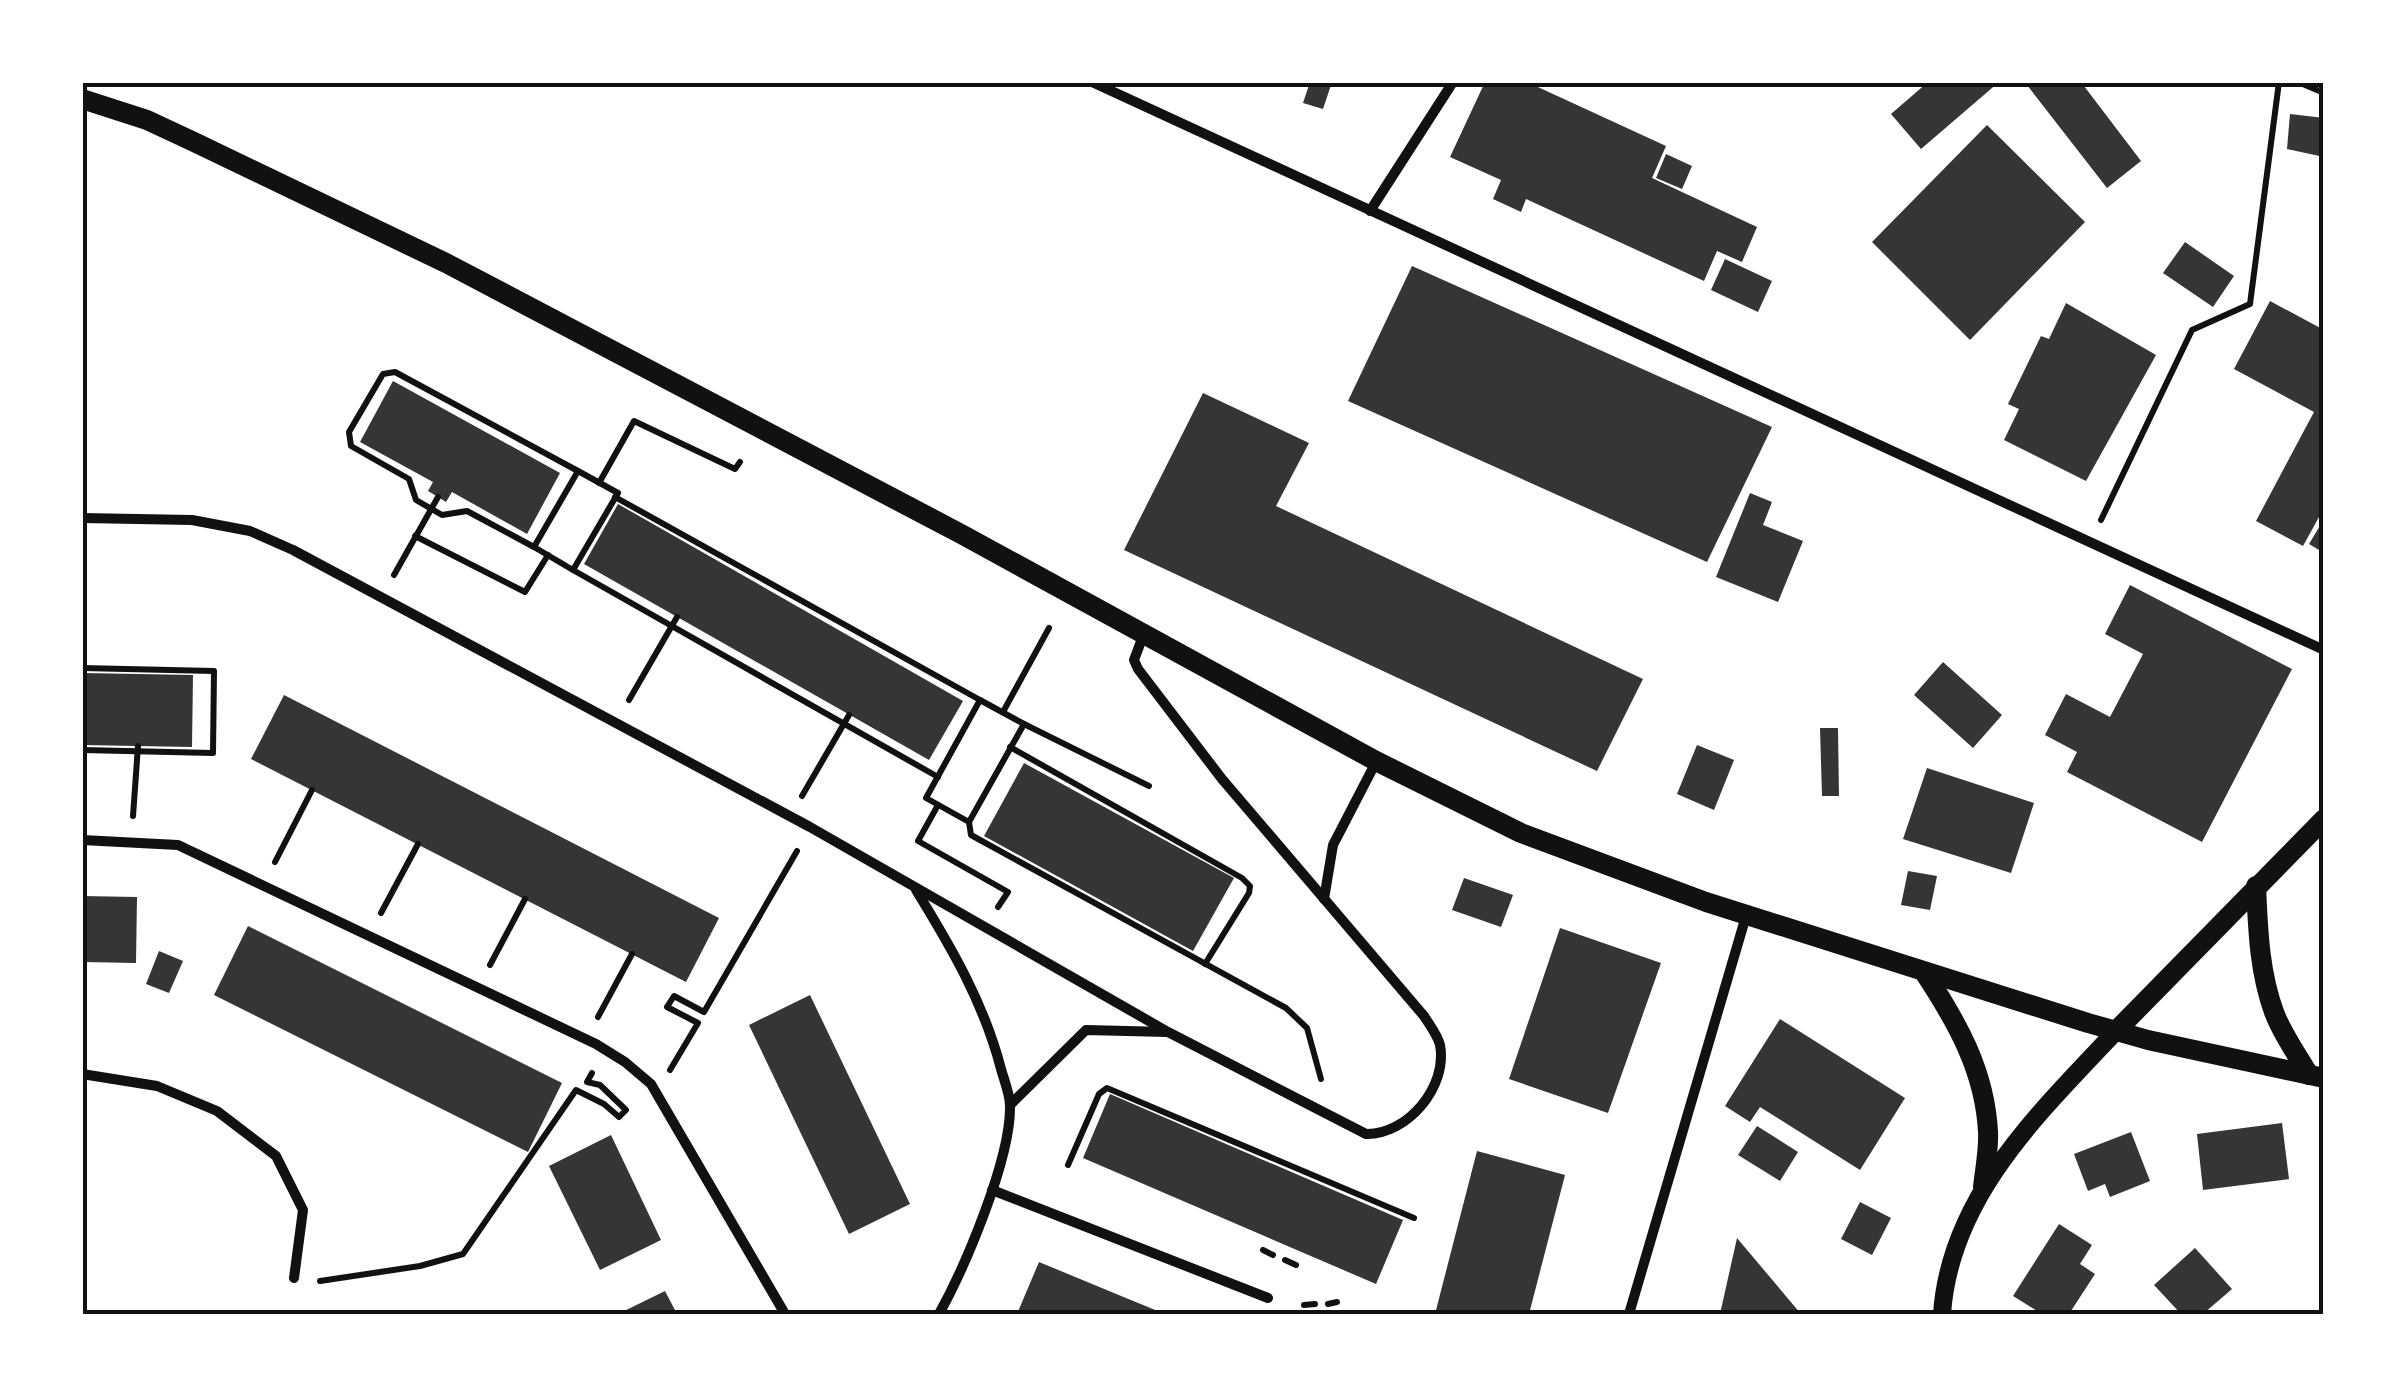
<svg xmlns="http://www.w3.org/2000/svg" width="2406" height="1397" font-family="'Source Sans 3',sans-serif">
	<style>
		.building { fill: #353535 }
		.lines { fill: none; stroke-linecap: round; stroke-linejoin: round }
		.path { stroke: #111; stroke-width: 6 }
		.minor { stroke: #111; stroke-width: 10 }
		.tertiary { stroke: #111; stroke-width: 18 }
		.secondary { stroke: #111; stroke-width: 20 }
		.neatline { fill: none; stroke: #111; stroke-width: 4 }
	</style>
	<rect width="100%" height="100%" fill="#fff"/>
	<!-- building -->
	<g class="building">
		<path d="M 1310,82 L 1332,82 L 1323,109 L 1303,103 Z"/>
		<path d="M 1485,82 L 1527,82 L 1666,146 L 1652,178 L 1757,227 L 1742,262 L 1717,251 L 1704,281 L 1526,199 L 1521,212 L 1493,199 L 1501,180 L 1450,157 Z"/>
		<path d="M 1928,82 L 1999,82 L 1921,149 L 1891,114 Z"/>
		<path d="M 2031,82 L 2089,82 L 2084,86 L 2141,161 L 2107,188 L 2027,85 Z"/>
		<path d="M 2290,114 L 2324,118 L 2324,157 L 2287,149 Z"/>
		<path d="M 1987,125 L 2085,222 L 1970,340 L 1872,242 Z"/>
		<path d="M 1666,154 L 1692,166 L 1682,189 L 1656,178 Z"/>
		<path d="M 2185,242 L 2234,276 L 2213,307 L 2163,273 Z"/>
		<path d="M 1725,259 L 1772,281 L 1758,312 L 1711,290 Z"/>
		<path d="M 1412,266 L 1772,427 L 1707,562 L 1348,401 Z"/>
		<path d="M 2270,301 L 2324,330 L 2324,508 L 2303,546 L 2256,521 L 2314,412 L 2234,369 Z"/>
		<path d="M 2066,303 L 2156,355 L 2086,481 L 2004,440 L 2019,409 L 2008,404 L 2041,336 L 2049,339 Z"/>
		<path d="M 393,381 L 560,473 L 527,534 L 452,492 L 446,502 L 438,497 L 428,491 L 433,482 L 360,442 Z"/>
		<path d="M 1203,393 L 1309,443 L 1276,506 L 1643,679 L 1597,771 L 1124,550 Z"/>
		<path d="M 1750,493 L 1772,502 L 1763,525 L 1803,541 L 1778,602 L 1716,577 Z"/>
		<path d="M 618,504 L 963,701 L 929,760 L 584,564 Z"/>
		<path d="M 2324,519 L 2324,553 L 2309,544 Z"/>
		<path d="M 2130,585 L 2292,669 L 2202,842 L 2067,772 L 2077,752 L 2045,735 L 2066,694 L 2110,717 L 2143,654 L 2105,634 Z"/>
		<path d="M 1943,662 L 2002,715 L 1973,748 L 1914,695 Z"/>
		<path d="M 82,673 L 193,675 L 192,747 L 82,745 Z"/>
		<path d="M 284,695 L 719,918 L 686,982 L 251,759 Z"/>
		<path d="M 1820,728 L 1838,728 L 1839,796 L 1822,796 Z"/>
		<path d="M 1697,745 L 1734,760 L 1714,810 L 1677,794 Z"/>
		<path d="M 1024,763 L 1234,878 L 1193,951 L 984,836 Z"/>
		<path d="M 1927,768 L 2034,803 L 2011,873 L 1903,839 Z"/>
		<path d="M 1908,871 L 1937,876 L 1930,910 L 1901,905 Z"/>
		<path d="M 1464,878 L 1513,895 L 1501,927 L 1452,910 Z"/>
		<path d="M 82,896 L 137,897 L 136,963 L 82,962 Z"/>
		<path d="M 248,926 L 562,1083 L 528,1152 L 214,995 Z"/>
		<path d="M 1560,928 L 1661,963 L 1608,1113 L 1509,1079 Z"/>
		<path d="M 159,951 L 183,961 L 169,993 L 146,984 Z"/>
		<path d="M 810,995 L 910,1204 L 849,1234 L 749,1025 Z"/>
		<path d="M 1780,1019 L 1905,1098 L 1860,1170 L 1760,1107 L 1750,1122 L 1725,1106 Z"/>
		<path d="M 1110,1094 L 1403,1220 L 1376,1284 L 1083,1158 Z"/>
		<path d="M 2282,1123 L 2289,1179 L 2203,1190 L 2197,1134 Z"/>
		<path d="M 1757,1126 L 1798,1152 L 1780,1181 L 1738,1155 Z"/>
		<path d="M 2131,1132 L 2150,1181 L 2110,1197 L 2105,1184 L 2088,1191 L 2074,1154 Z"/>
		<path d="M 611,1135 L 661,1240 L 600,1270 L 549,1166 Z"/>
		<path d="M 1477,1151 L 1565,1175 L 1529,1314 L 1435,1314 Z"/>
		<path d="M 1860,1202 L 1891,1218 L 1872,1255 L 1841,1239 Z"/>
		<path d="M 2059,1224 L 2092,1245 L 2080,1264 L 2095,1274 L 2069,1314 L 2042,1314 L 2013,1296 Z"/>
		<path d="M 1737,1238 L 1801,1314 L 1720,1314 Z"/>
		<path d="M 2195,1248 L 2232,1289 L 2203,1314 L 2181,1314 L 2154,1285 Z"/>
		<path d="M 1039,1262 L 1126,1298 L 1165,1314 L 1017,1314 Z"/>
		<path d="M 665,1291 L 677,1314 L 618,1314 Z"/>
	</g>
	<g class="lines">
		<!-- path -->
		<g class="path">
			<path d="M 2298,82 L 2324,93"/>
			<path d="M 578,471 L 618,493 L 573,570 L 534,547 Z"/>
			<path d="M 599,483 L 634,421 L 735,469 L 740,462"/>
			<path d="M 615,497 L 980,700"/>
			<path d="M 2101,520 L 2192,330 L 2250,304 L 2279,82"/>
			<path d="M 415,536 L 525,592 L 548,555"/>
			<path d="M 534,547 L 467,511 L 442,515 L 416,500 L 409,479 L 351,446 L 349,432 L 383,374 L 395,372 L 578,471"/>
			<path d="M 573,570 L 938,777"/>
			<path d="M 394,575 L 438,497"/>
			<path d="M 82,668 L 214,671 L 213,753 L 82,750"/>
			<path d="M 629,700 L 677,617"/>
			<path d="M 1003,712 L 1049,628"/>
			<path d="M 1024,724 L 1149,786"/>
			<path d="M 1010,747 L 1242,878 L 1250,886 L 1249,893 L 1205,964"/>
			<path d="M 802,796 L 849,715"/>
			<path d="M 938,805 L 918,841 L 1008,892 L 998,907"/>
			<path d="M 133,816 L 138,746"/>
			<path d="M 969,822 L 926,798 L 980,700 L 1024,724 L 969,822 L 971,835 L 1286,1008 L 1307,1028 L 1321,1079"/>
			<path d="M 275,862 L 312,790"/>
			<path d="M 381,913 L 418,844"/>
			<path d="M 490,965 L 525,899"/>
			<path d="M 598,1017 L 632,954"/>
			<path d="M 670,1070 L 698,1023 L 667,1007 L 674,996 L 704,1012 L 797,851"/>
			<path d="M 1068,1165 L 1099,1094 L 1107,1088 L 1414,1218"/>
			<path d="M 1263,1250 L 1273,1255"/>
			<path d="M 1285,1260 L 1296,1265"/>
			<path d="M 320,1281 L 420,1266 L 463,1254 L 576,1090 L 604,1104 L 619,1117 L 626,1110 L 600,1085 L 587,1082 L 592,1073"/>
			<path d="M 1328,1304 L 1337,1302"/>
			<path d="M 1304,1305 L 1315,1304"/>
		</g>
		<!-- minor -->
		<g class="minor">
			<path d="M 1092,82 L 2324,650"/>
			<path d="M 1370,211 L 1453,82"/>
			<path d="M 82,518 L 192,520 L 250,531 L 293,550 L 810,827 L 1168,1032 L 1366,1134 C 1407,1135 1448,1087 1440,1045 C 1438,1036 1429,1024 1424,1016 L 1222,779 L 1138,669 L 1134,660 L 1143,636"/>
			<path d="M 82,840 L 178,845 L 596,1044 L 625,1062 L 651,1084 L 785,1314"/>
			<path d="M 916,890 C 951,947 984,1003 1001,1069 C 1004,1080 1010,1094 1010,1106 C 1011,1159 965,1267 939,1314"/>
			<path d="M 1324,899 L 1333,845 L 1376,762"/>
			<path d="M 82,1074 L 157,1086 L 217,1111 L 276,1156 L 303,1210 L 294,1278"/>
			<path d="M 1010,1105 L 1086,1030 L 1167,1032"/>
			<path d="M 992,1190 L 1268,1298"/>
			<path d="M 1629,1314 L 1746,916"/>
		</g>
		<!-- tertiary -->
		<path class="tertiary" d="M 1942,1314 C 1950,1196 2040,1112 2116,1031"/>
		<!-- secondary -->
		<g class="secondary">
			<path d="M 82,99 L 147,120 L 192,141 L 446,263 L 963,535 L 1376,761 L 1521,833 L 1706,902 L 2088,1023 L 2148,1040 L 2324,1078"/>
			<path d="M 2256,886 C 2258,928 2259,971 2274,1012 C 2282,1034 2297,1054 2309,1075"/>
			<path d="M 1924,972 C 1957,1022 1985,1071 1988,1132 C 1989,1149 1985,1169 1983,1187"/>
			<path d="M 2116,1031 L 2324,819"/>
		</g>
	</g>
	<!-- border -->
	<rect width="2406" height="1397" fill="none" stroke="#ffffff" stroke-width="170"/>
	<rect x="85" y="85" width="2236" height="1227" class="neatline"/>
</svg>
